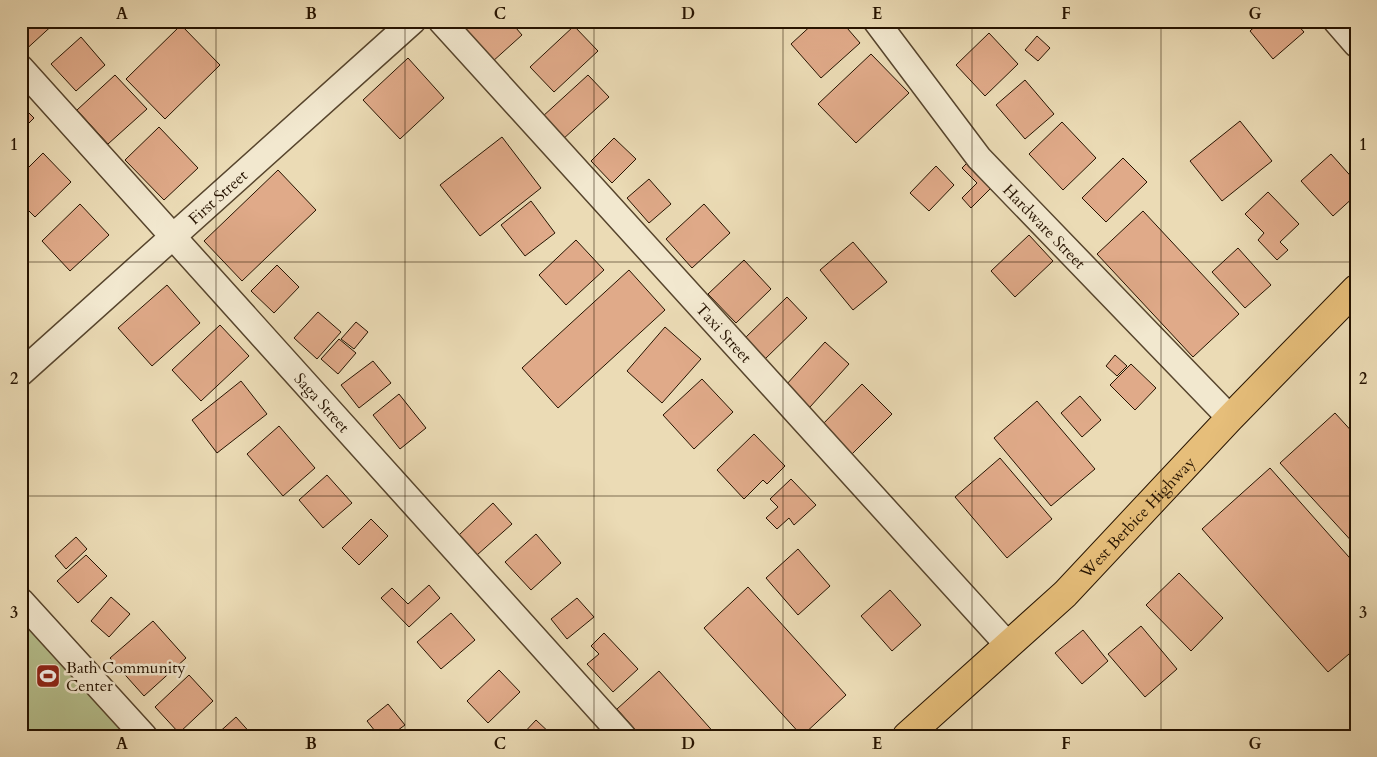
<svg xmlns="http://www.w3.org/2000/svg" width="1377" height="757" font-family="Cardo,serif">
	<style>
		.green { fill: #b6c08e; stroke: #6e6a47 }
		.building { fill: #e0aa89; stroke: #261300 }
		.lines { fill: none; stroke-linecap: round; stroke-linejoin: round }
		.street-casing { stroke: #57452d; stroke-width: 28 }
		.primary-casing { stroke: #261300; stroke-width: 30 }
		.street { stroke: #f2e8cf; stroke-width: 25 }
		.primary { stroke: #e6be7a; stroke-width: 28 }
		.grid { fill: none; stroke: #261300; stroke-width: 1; stroke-opacity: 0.55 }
		.labels { text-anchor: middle; stroke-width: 5; stroke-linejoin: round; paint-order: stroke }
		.street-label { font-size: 16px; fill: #261300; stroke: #f2e8cf }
		.poi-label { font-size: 16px; fill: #261300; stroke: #f2e8cf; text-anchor: start }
		.neatline { fill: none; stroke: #261300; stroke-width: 2 }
		.grid-label { font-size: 16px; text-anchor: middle; font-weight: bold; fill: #261300 }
	</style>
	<rect width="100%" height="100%" fill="#ebdbb5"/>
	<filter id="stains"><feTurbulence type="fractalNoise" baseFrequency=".004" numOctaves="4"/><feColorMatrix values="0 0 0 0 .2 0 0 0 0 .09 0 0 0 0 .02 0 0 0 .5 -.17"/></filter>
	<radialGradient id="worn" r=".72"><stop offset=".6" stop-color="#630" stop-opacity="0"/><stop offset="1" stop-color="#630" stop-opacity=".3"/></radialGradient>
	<!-- green -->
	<path class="green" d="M 21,616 L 128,736 L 21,736 Z"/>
	<!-- building -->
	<g class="building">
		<path d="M 21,21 L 57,21 L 21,54 Z"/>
		<path d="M 456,21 L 510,21 L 522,35 L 492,62 Z"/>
		<path d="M 816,21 L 841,21 L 860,43 L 821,78 L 791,44 Z"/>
		<path d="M 1261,21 L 1294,21 L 1304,32 L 1273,59 L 1250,31 Z"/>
		<path d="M 181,25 L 220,65 L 165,119 L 126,79 Z"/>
		<path d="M 574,26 L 598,51 L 554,92 L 530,67 Z"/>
		<path d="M 989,33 L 1018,64 L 985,96 L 956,65 Z"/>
		<path d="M 1037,36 L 1050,48 L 1038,61 L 1025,50 Z"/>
		<path d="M 81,37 L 105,65 L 76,91 L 51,64 Z"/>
		<path d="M 871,54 L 909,93 L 856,143 L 818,104 Z"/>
		<path d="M 408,58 L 444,98 L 400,139 L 363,100 Z"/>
		<path d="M 115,75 L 147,109 L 108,144 L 77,110 Z"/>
		<path d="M 588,75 L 609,97 L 562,140 L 542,117 Z"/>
		<path d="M 1025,80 L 1054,114 L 1025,139 L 996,105 Z"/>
		<path d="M 21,105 L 34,118 L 21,131 Z"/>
		<path d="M 1240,121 L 1272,161 L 1222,201 L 1190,161 Z"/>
		<path d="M 1062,122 L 1096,158 L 1063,190 L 1029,154 Z"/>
		<path d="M 159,127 L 198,168 L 164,200 L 125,160 Z"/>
		<path d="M 502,137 L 541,188 L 480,236 L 440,185 Z"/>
		<path d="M 614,138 L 636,159 L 612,183 L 591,161 Z"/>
		<path d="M 43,153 L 71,182 L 35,217 L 21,203 L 21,175 Z"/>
		<path d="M 1331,154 L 1356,182 L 1356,195 L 1333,216 L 1301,181 Z"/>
		<path d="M 972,158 L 996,183 L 971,208 L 962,198 L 977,183 L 962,168 Z"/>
		<path d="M 1123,158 L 1147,182 L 1106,222 L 1082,198 Z"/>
		<path d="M 936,166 L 954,185 L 929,211 L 910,193 Z"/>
		<path d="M 278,170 L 316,210 L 242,281 L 204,241 Z"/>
		<path d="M 649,179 L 671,204 L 649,223 L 627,198 Z"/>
		<path d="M 1268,192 L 1299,224 L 1280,242 L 1288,250 L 1277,260 L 1258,240 L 1264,233 L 1245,214 Z"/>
		<path d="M 531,201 L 555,233 L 525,256 L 501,225 Z"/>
		<path d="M 80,204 L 109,235 L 70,271 L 42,241 Z"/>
		<path d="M 704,204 L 730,233 L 692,268 L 666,239 Z"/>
		<path d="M 1143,211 L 1239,314 L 1193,357 L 1097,254 Z"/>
		<path d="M 1029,235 L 1053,261 L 1015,297 L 991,271 Z"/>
		<path d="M 576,240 L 604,270 L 566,305 L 539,275 Z"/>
		<path d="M 853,242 L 887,282 L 853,310 L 820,270 Z"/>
		<path d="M 1238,248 L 1271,285 L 1245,308 L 1212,272 Z"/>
		<path d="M 744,260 L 771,289 L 736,323 L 708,294 Z"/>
		<path d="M 277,265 L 299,287 L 274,313 L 251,291 Z"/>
		<path d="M 629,270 L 665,310 L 558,408 L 522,368 Z"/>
		<path d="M 167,285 L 200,323 L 152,366 L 118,328 Z"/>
		<path d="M 787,297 L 807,318 L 764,360 L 744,339 Z"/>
		<path d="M 318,312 L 341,332 L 317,359 L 294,338 Z"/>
		<path d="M 356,322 L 368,332 L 354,349 L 341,339 Z"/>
		<path d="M 220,325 L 249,356 L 201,401 L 172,370 Z"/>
		<path d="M 665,327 L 701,359 L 662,403 L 627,371 Z"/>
		<path d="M 339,339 L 356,353 L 338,374 L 321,359 Z"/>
		<path d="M 825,342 L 849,364 L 810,407 L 786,385 Z"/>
		<path d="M 1115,355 L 1127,366 L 1117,376 L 1106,366 Z"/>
		<path d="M 373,361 L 391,383 L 359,408 L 341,385 Z"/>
		<path d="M 1131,364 L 1156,388 L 1135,410 L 1110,385 Z"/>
		<path d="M 702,379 L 733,412 L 694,449 L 663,415 Z"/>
		<path d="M 241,381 L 267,414 L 217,453 L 192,420 Z"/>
		<path d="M 862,384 L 892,414 L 850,456 L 821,426 Z"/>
		<path d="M 399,394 L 426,428 L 400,449 L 373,415 Z"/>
		<path d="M 1080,396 L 1101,420 L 1082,437 L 1061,413 Z"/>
		<path d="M 1037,401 L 1095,469 L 1051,506 L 994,438 Z"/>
		<path d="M 1335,413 L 1356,436 L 1356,546 L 1280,463 Z"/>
		<path d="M 279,426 L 315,468 L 283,496 L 247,454 Z"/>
		<path d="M 754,434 L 785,466 L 767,484 L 763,480 L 744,499 L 717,470 Z"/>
		<path d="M 1000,458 L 1052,519 L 1007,558 L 955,497 Z"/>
		<path d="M 1270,468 L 1356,565 L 1356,648 L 1328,672 L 1202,529 Z"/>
		<path d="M 327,475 L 352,503 L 323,528 L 299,500 Z"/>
		<path d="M 791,479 L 816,505 L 794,525 L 789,518 L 777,529 L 766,518 L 778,507 L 770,499 Z"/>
		<path d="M 493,503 L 512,524 L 477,555 L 459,535 Z"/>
		<path d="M 371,519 L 388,536 L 359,565 L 342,548 Z"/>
		<path d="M 536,534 L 561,563 L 531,590 L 505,562 Z"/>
		<path d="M 76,537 L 87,549 L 66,569 L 55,556 Z"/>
		<path d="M 798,549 L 830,586 L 798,615 L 766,578 Z"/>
		<path d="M 86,555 L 107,576 L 78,603 L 57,581 Z"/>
		<path d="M 1179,573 L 1223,618 L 1191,651 L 1146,605 Z"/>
		<path d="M 429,585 L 440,598 L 409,627 L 381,598 L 392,588 L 408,604 Z"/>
		<path d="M 748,587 L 846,695 L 802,736 L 704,628 Z"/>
		<path d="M 890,590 L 921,625 L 892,651 L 861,616 Z"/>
		<path d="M 111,597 L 130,614 L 109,637 L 91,621 Z"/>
		<path d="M 577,598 L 594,617 L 567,639 L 551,619 Z"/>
		<path d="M 451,613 L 475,640 L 441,669 L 417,642 Z"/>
		<path d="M 153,621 L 186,658 L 144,696 L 110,658 Z"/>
		<path d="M 1141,626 L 1177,669 L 1145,697 L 1108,654 Z"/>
		<path d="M 1083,630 L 1108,661 L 1082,684 L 1055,653 Z"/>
		<path d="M 604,633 L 638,669 L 613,692 L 587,664 L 599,654 L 591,646 Z"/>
		<path d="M 499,670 L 520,692 L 488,723 L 467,701 Z"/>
		<path d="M 659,671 L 717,736 L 641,736 L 617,709 Z"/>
		<path d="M 189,675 L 213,701 L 179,733 L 155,707 Z"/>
		<path d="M 388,704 L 405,725 L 390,736 L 379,736 L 367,721 Z"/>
		<path d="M 236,717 L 253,736 L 215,736 Z"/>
		<path d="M 536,720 L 553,736 L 521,736 Z"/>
	</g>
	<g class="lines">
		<defs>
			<g id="street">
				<path id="s1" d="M 441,21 L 1008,645"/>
				<path id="s2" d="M 876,21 L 979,158 L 1230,418"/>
				<path d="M 1336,21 L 1356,44"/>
				<path id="s3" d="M 21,68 L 623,736"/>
				<path id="s4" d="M 21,373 L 413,21"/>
				<path d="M 21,601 L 144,736"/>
			</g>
			<g id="primary">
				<path id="s5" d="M 907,736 L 1065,594 L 1230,418 L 1356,289"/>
			</g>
		</defs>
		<!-- street casing -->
		<use href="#street" class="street-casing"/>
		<!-- primary casing -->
		<use href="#primary" class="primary-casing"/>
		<!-- street -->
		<use href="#street" class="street"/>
		<!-- primary -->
		<use href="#primary" class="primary"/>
	</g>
	<!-- grid -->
	<path class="grid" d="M 216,21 L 216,736M 405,21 L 405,736M 594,21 L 594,736M 783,21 L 783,736M 972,21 L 972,736M 1161,21 L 1161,736M 21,262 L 1356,262M 21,496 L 1356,496"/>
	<!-- icons -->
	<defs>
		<symbol id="stadium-square" viewBox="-11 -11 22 22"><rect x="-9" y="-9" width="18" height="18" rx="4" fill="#8f2418" stroke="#f2e8cf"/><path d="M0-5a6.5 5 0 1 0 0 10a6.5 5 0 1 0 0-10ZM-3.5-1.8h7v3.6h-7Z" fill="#fff"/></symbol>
	</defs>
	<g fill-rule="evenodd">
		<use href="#stadium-square" x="34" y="662" width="28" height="28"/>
	</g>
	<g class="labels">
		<!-- street labels -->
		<g class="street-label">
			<text dy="6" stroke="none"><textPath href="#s4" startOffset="264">First Street</textPath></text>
			<text dy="6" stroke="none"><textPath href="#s2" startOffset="266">Hardware Street</textPath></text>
			<text dy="6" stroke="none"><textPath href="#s1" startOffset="421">Taxi Street</textPath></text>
			<text dy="6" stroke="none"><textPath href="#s3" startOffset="450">Saga Street</textPath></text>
			<text dy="6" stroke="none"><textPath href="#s5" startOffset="318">West Berbice Highway</textPath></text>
		</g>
		<!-- poi labels -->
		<g class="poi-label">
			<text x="66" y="673">Bath Community<tspan x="66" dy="18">Center</tspan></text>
		</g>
	</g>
	<!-- margin -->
	<rect width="1377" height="757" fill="none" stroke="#ebdbb5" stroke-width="55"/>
	<rect x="28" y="28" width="1322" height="702" class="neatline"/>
	<g class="grid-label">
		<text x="122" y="19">A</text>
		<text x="311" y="19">B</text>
		<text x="500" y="19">C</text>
		<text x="688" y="19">D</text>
		<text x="877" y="19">E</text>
		<text x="1066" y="19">F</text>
		<text x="1255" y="19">G</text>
		<text x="14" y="150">1</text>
		<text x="1363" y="150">1</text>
		<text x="14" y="384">2</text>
		<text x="1363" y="384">2</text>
		<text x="14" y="618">3</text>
		<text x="1363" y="618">3</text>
		<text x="122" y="749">A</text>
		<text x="311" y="749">B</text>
		<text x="500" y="749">C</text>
		<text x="688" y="749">D</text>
		<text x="877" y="749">E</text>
		<text x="1066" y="749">F</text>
		<text x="1255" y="749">G</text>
	</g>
	<rect width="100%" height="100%" filter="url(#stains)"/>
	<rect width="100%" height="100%" fill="url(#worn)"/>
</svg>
